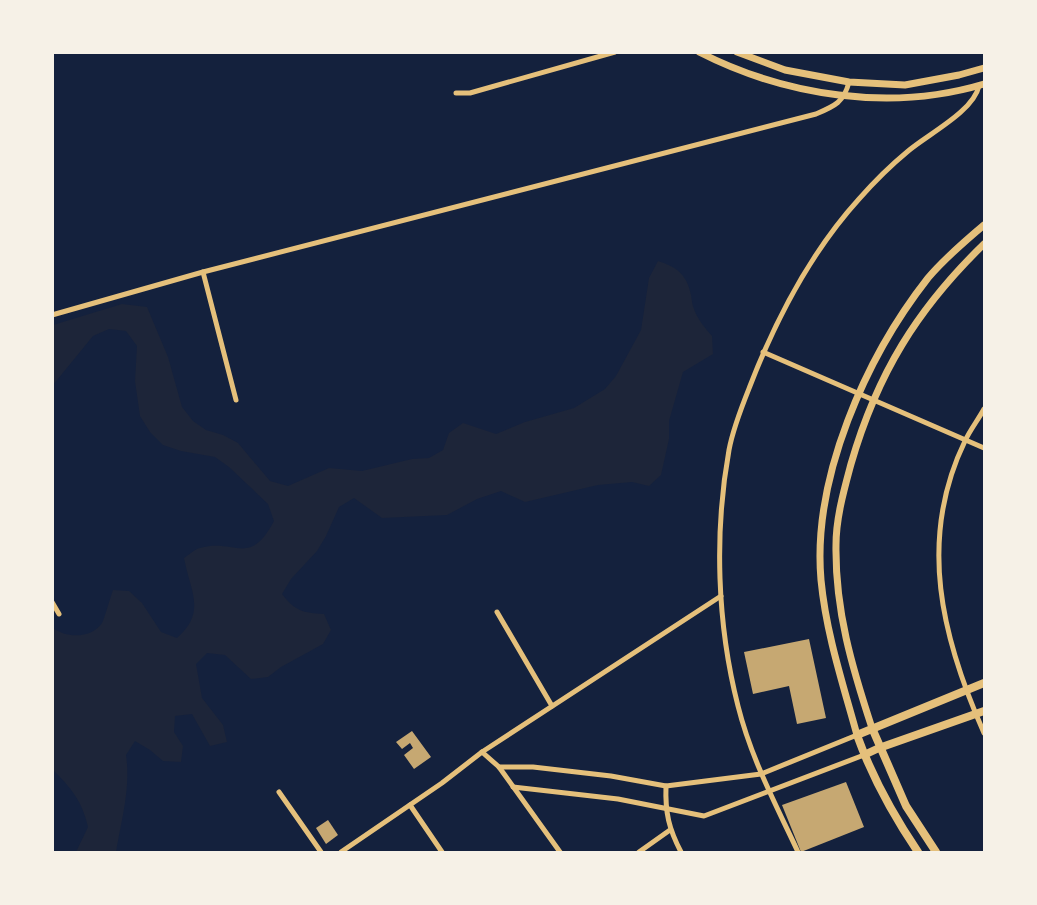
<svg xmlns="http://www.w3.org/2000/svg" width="1037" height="905" font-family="Mulish,sans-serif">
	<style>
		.green { fill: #1d2539 }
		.building { fill: #c6a872 }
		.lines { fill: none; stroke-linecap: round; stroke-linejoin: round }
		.minor { stroke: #e5c07b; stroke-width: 5 }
		.tertiary { stroke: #e5c07b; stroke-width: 7 }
		.secondary { stroke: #e5c07b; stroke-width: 8 }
	</style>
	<rect width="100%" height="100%" fill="#14213d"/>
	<!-- green -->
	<path class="green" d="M 658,261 C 677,267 687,275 691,295 C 692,300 692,305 694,309 C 698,320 705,328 712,336 L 713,354 L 683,372 L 669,421 L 669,439 L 661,475 L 649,486 L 632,482 L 598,485 L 525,502 L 501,491 L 477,499 L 447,515 L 382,518 L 354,498 L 339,507 L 326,536 L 317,551 L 291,579 L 282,594 C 295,611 303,613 324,614 L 331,630 L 323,644 L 281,667 L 268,677 L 251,679 L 225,655 L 207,653 L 196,664 L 202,698 L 223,725 L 227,742 L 210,746 L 192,714 L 175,716 L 174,732 L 183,746 L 181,762 L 163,761 L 150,750 L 135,741 L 126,755 C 131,788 121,821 116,852 L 76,852 L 88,827 C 82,801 72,789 53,770 L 53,628 C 66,638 91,639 102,623 C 105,617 110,598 113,590 L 129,591 L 142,603 L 161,632 L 177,638 C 207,612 190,591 184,558 C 189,555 195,549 200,548 C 236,538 249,568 274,521 L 268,504 L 229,467 L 215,457 L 181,451 L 163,445 L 150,432 L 140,416 L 135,381 L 137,346 L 126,331 L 109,329 L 93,336 L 53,385 L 53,325 L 122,304 L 147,307 L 168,357 L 182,407 L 193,421 L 206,430 L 223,435 L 238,443 L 270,481 L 288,486 L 329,468 L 362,471 L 412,459 L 429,458 L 443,450 L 449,433 L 463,423 L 496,434 L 525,422 L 574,408 L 605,389 L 616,376 L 641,330 L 649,278 Z"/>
	<!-- building -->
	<g class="building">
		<path d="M 809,639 L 826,718 L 797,724 L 789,686 L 753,694 L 744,652 Z"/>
		<path d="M 412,731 L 431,757 L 414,769 L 404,755 L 413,748 L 410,743 L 402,749 L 396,742 Z"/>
		<path d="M 846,782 L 864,827 L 801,852 L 782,805 Z"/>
		<path d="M 328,820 L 338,835 L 326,844 L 316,828 Z"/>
	</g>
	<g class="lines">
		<!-- minor -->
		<g class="minor">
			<path d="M 456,93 L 470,93 L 615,52"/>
			<path d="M 203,272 L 236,400"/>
			<path d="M 52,315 L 203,272 L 816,114 C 835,106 844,102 849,82"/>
			<path d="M 763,352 L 984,448"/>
			<path d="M 984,409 C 978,420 970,430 965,441 C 917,540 942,638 984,733"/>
			<path d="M 52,602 L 59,614"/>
			<path d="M 497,612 L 552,706"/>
			<path d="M 482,752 L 499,767 L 560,852"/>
			<path d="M 499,767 L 533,767 L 611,776 L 666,786 L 761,774 L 857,735"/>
			<path d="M 666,786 C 665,813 669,829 681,852"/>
			<path d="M 513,787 L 618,799 L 704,816 L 864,755"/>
			<path d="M 279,792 L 321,852"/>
			<path d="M 410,805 L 442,852"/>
			<path d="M 341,852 L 442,783 L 482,752 L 721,596"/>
			<path d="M 639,852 L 670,830"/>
			<path d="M 798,852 C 776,805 751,758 738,706 C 717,624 714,533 729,450 C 733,428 742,406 750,386 C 776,319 810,253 859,199 C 874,182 890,166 907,152 C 928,134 973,112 979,86"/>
		</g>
		<!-- tertiary -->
		<g class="tertiary">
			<path d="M 699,52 C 785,96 891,112 984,84"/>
			<path d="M 737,52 L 785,70 L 849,82 L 905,85 L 959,75 L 984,68"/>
			<path d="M 872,728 C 852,667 835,610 836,545 C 836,518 844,490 851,464 C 877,374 917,309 984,244"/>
			<path d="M 857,735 C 843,684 826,633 821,580 C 812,478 866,357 928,278 C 944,259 965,241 984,225"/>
		</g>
		<!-- secondary -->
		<g class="secondary">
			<path d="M 872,728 L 906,806 L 936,852"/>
			<path d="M 864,755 L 879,748 L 984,711"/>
			<path d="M 918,852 C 893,815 872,777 857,735 L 984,683"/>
		</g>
	</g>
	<!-- border -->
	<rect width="1037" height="905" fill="none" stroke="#f6f1e7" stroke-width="108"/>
</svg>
